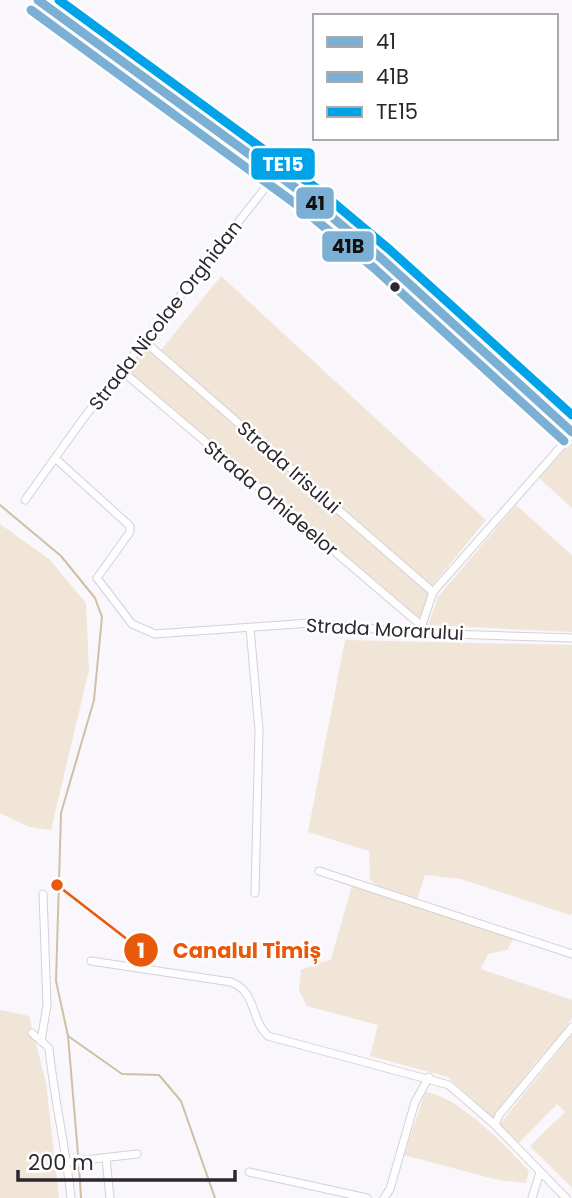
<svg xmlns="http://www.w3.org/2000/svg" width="572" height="1198" font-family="Poppins,sans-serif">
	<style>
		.green { fill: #f1e5d7 }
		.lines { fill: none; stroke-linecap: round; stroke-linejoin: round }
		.stream { stroke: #d0bfa5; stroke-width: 2 }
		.minor-casing { stroke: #d4d1d7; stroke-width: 9 }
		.minor { stroke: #fefefe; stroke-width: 7 }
		.bus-1-casing { stroke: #fff; stroke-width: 14 }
		.bus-2-casing { stroke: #fff; stroke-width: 14 }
		.bus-3-casing { stroke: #fff; stroke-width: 14 }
		.bus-1 { stroke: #7bafd4; stroke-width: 9 }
		.bus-2 { stroke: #7bafd4; stroke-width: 9 }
		.bus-3 { stroke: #00a3e8; stroke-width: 9 }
		.bus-dot { fill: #2c272f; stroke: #fff; stroke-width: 2.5 }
		.labels { text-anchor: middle; stroke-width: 5; stroke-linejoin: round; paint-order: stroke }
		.street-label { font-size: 19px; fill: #2c272f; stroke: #fff }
		.leader { fill: none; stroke: #e8590c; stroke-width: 2.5 }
		.callout-dot { fill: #e8590c; stroke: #fff; stroke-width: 2.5 }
		.mark-label { font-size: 21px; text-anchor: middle; font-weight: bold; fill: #fff }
		.callout-label { font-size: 21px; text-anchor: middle; font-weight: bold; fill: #e8590c; stroke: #fff; stroke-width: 5; stroke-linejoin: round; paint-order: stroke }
		.line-badge { stroke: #fff; stroke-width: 2.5 }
		.badge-label { font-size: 19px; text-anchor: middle; font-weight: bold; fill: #fff }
		.pale-badge-label { font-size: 19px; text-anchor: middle; font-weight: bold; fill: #111 }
	</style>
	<rect width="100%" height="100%" fill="#f9f7fb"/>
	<!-- green -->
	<g class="green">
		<path d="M 221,276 L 486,520 L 432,586 L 421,621 L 127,370 L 145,346 L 161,350 Z"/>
		<path d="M 571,443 L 572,444 L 572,508 L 538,477 Z"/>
		<path d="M 516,505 L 572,555 L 572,632 L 428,625 L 438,597 Z"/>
		<path d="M 0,524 L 49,559 L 86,603 L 89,670 L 51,830 L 29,827 L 0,813 Z"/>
		<path d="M 345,640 L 572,645 L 572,913 L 570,915 L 461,879 L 425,875 L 416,902 L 514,938 L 507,950 L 488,954 L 481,969 L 572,1000 L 572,1018 L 561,1035 L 535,1063 L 493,1118 L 448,1077 L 370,1056 L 378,1025 L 307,1006 L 299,991 L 301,970 L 331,959 L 353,882 L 377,887 L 370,879 L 369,851 L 308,832 Z"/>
		<path d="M 0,1010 L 29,1016 L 46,1083 L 59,1198 L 0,1198 Z"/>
		<path d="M 572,1034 L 572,1188 L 530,1146 L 565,1112 L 557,1104 L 519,1143 L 499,1125 Z"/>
		<path d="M 425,1092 C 457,1095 507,1147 529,1171 L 526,1183 L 498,1180 L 404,1155 Z"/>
	</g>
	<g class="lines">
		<!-- stream -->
		<g class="stream">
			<path d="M 0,505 L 61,556 L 95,598 L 102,617 L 94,700 L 61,813 L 56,981 L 68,1036 L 122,1074 L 159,1075 L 181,1101 L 215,1198"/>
			<path d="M 68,1036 L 78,1154"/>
			<path d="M 79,1167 L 81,1198"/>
		</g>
		<defs>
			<g id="minor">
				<path d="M 38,0 L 308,197 L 382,259 L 572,432"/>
				<path d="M 144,341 L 433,592"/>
				<path d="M 121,370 L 422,626"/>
				<path d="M 56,459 L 130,526 L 130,532 L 97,578 L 132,624 L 155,634 L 310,623 L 419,633 L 572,638"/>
				<path d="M 25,500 L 83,419 L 277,173"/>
				<path d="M 250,628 L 259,730 L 255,893"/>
				<path d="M 421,628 L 433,592 L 572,434"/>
				<path d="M 319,871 L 572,954"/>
				<path d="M 91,961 L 231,982 C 257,992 250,1019 268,1036 L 449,1085 L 495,1125 L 566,1198"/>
				<path d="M 32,1033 L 49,1048 C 54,1099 66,1147 71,1198"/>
				<path d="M 41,1041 L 47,1005 L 43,894"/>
				<path d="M 495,1125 L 499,1115 L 572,1027"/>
				<path d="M 106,1158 L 110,1198"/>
				<path d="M 67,1162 L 137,1154"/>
				<path d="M 249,1172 L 367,1198"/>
				<path d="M 384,1198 L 390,1189 L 415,1102 L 429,1077"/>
				<path d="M 532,1198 L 540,1172"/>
			</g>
		</defs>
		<!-- minor casing -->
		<use href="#minor" class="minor-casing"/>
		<!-- minor -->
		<use href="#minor" class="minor"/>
		<defs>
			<path id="bus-1" d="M 38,0 L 308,197 L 382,259 L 572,432"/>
			<path id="bus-2" d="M 31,10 L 300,207 L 374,268 L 564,441"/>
			<path id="bus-3" d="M 59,0 L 316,188 L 390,250 L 572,415"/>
		</defs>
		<!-- bus-1 casing -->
		<use href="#bus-1" class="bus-1-casing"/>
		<!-- bus-2 casing -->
		<use href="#bus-2" class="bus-2-casing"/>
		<!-- bus-3 casing -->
		<use href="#bus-3" class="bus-3-casing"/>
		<!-- bus-1 -->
		<use href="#bus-1" class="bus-1"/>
		<!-- bus-2 -->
		<use href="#bus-2" class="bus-2"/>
		<!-- bus-3 -->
		<use href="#bus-3" class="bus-3"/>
	</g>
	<!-- markers -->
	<circle class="bus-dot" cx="395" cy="287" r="6"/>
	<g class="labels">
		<!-- street labels -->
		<g class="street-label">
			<text transform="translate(165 315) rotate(-52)" y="7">Strada Nicolae Orghidan</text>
			<text transform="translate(289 467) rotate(41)" y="7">Strada Irisului</text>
			<text transform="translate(271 498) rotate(40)" y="7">Strada Orhideelor</text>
			<text transform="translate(385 629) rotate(3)" y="7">Strada Morarului</text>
		</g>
	</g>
	<!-- callouts -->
	<path class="leader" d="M57 885L141 950"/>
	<g class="callout-dot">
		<circle cx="57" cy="885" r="7"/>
		<circle cx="141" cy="950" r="18"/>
	</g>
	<g class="mark-label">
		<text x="141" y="958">1</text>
	</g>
	<g class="callout-label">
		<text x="247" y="958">Canalul Timiș</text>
	</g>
	<g class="line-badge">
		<rect x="250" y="147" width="66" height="34" rx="7" fill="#00a3e8"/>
		<rect x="295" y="186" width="40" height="34" rx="7" fill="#7bafd4"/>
		<rect x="321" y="230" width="54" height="33" rx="7" fill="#7bafd4"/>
	</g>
	<g class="badge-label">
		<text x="283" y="171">TE15</text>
	</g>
	<g class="pale-badge-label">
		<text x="315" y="210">41</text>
		<text x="348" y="253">41B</text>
	</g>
	<!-- legend -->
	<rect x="313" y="14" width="245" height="126" fill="#ffffff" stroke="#aba9ac" stroke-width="2"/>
	<rect x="327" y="37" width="35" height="10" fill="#7bafd4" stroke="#aba9ac" stroke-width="2"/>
	<text x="376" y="49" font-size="21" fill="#2c272f">41</text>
	<rect x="327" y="72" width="35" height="10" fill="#7bafd4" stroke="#aba9ac" stroke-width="2"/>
	<text x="376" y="84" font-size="21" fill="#2c272f">41B</text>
	<rect x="327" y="107" width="35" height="10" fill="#00a3e8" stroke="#aba9ac" stroke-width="2"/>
	<text x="376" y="119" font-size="21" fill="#2c272f">TE15</text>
	<!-- scale -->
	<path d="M18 1170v10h217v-10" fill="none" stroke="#2c272f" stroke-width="3.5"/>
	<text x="28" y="1170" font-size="21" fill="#2c272f" stroke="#ffffff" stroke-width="5" paint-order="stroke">200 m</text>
</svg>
